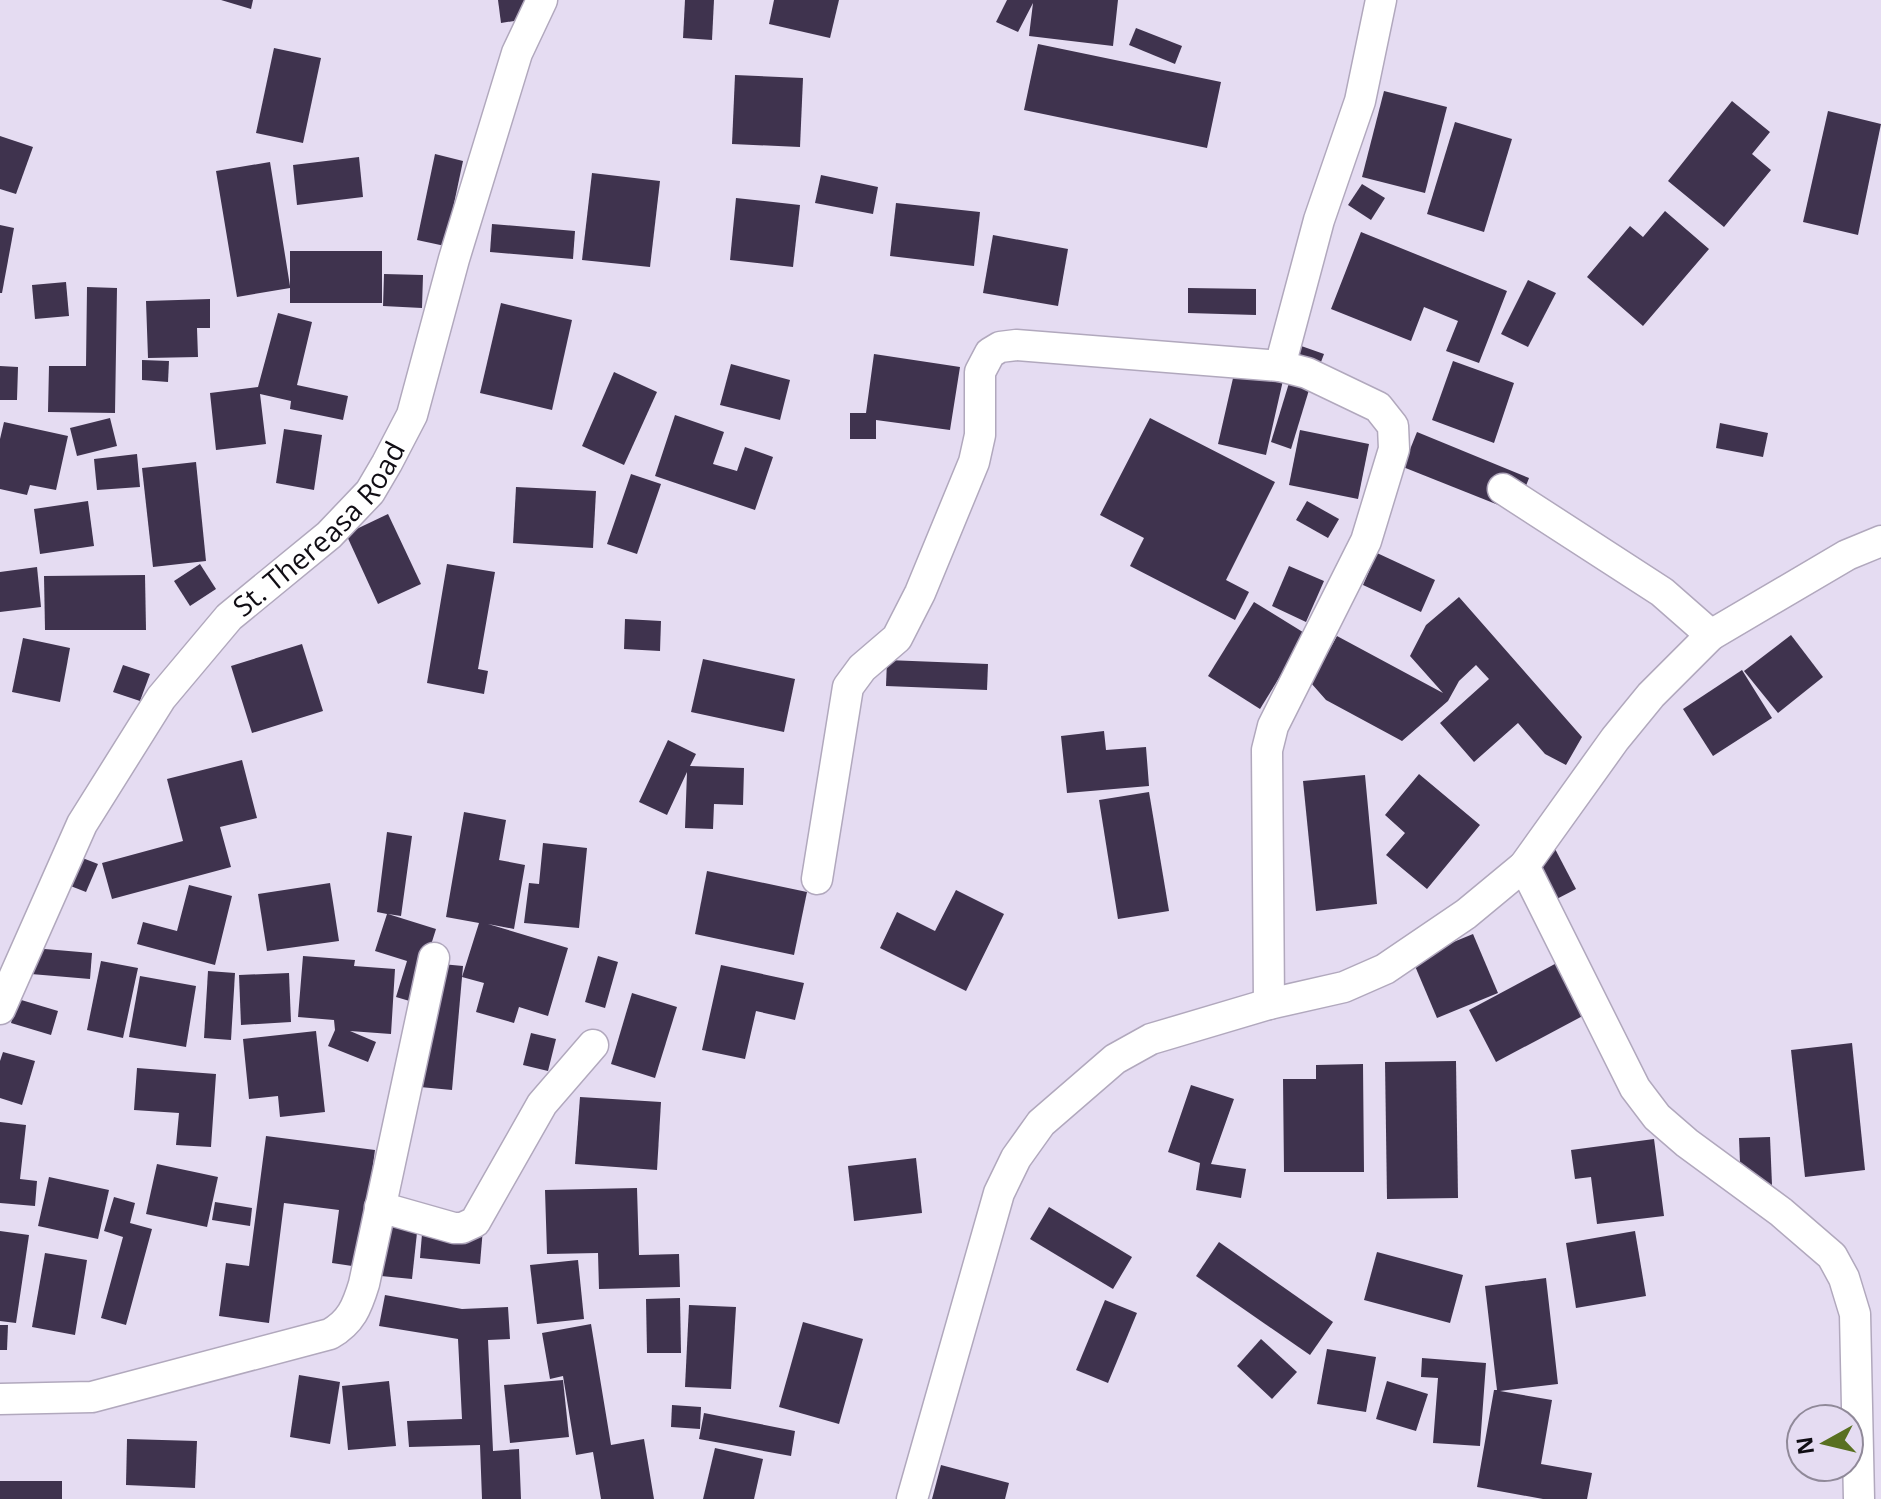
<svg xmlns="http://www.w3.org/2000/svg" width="1881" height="1499" font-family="'Open Sans',sans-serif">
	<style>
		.building { fill: #3f334e }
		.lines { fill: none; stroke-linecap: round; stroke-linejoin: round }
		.minor-casing { stroke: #b1a8bd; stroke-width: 33 }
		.minor { stroke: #fff; stroke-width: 30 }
		.labels { text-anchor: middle; stroke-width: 8; stroke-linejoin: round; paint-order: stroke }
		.street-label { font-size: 28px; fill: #100d14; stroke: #e5dcf2 }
	</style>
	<rect width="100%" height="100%" fill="#e5dcf2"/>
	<!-- building -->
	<g class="building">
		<path d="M 221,0 L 253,0 L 251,9 Z"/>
		<path d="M 498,0 L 530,0 L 533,18 L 501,23 Z"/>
		<path d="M 685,0 L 714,0 L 712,40 L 683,38 Z"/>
		<path d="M 774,0 L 839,0 L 830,38 L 769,24 Z"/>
		<path d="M 1007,0 L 1118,0 L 1113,46 L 1029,36 L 1033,3 L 1018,32 L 996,22 Z"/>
		<path d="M 1136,28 L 1182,46 L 1175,64 L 1129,45 Z"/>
		<path d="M 1038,44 L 1221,82 L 1207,148 L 1024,110 Z"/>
		<path d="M 274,48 L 321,58 L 303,143 L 256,133 Z"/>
		<path d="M 735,75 L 803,78 L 800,147 L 732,144 Z"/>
		<path d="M 1384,91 L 1447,107 L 1425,193 L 1362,177 Z"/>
		<path d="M 1732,101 L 1770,132 L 1752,154 L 1771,170 L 1724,227 L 1668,181 Z"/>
		<path d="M 1828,111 L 1881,124 L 1858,235 L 1803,222 Z"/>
		<path d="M 1455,122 L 1512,139 L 1484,232 L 1427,214 Z"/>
		<path d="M 0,136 L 33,147 L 16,194 L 0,189 Z"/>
		<path d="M 435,154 L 463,161 L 445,246 L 417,240 Z"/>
		<path d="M 359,157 L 363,197 L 297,205 L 293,165 Z"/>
		<path d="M 270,162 L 290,286 L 290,251 L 382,251 L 382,303 L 290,303 L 290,288 L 237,297 L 216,171 Z"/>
		<path d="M 592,173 L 660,181 L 650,267 L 582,260 Z"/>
		<path d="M 821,175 L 878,187 L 873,214 L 815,203 Z"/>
		<path d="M 1362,184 L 1385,198 L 1371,220 L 1348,205 Z"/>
		<path d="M 736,198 L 800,205 L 793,267 L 730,260 Z"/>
		<path d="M 896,203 L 980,212 L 974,266 L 890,256 Z"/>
		<path d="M 1665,211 L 1709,249 L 1643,326 L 1587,277 L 1630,226 L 1643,237 Z"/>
		<path d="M 492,224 L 575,231 L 573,259 L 490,252 Z"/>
		<path d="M 0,225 L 14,228 L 2,293 L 0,293 Z"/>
		<path d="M 1361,232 L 1507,291 L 1479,363 L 1446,351 L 1458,321 L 1424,307 L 1411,341 L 1331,309 Z"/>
		<path d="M 993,235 L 1068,249 L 1058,306 L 983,293 Z"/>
		<path d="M 384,274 L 423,275 L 422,308 L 383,306 Z"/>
		<path d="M 1528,280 L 1556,293 L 1528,347 L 1501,334 Z"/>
		<path d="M 66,282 L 69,316 L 35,319 L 32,285 Z"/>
		<path d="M 87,287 L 117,288 L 115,413 L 48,412 L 49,366 L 86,366 Z"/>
		<path d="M 1188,288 L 1256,289 L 1256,315 L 1188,313 Z"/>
		<path d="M 210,299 L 210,328 L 197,328 L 198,357 L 148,358 L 146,301 Z"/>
		<path d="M 501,303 L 572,320 L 552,410 L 480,393 Z"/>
		<path d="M 278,313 L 312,322 L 297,385 L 348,396 L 343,420 L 290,409 L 291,401 L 260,394 L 266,444 L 216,450 L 210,393 L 258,387 Z"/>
		<path d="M 1287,341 L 1324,354 L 1312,386 L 1284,376 L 1266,455 L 1218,444 L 1236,365 L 1283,376 Z"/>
		<path d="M 874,354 L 960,367 L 950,430 L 876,420 L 876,439 L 850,439 L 850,413 L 866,413 Z"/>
		<path d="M 142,360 L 169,361 L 168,382 L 142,380 Z"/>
		<path d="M 1453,361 L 1514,383 L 1494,443 L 1432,420 Z"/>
		<path d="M 731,364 L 790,380 L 780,420 L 720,405 Z"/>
		<path d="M 0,366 L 18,367 L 17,400 L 0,400 Z"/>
		<path d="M 614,372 L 657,392 L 624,465 L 582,446 Z"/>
		<path d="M 1289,383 L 1309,390 L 1291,449 L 1271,442 Z"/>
		<path d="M 675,415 L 724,432 L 713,464 L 737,471 L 745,447 L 773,457 L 755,510 L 655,476 Z"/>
		<path d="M 110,418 L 117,446 L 77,456 L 70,428 Z"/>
		<path d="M 1150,418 L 1275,482 L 1226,580 L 1249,592 L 1235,620 L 1130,566 L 1144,538 L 1100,515 Z"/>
		<path d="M 4,422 L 68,436 L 56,490 L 30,485 L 27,495 L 0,489 L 0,439 Z"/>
		<path d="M 1720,423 L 1768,433 L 1763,457 L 1716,448 Z"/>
		<path d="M 284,429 L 322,435 L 314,490 L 276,483 Z"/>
		<path d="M 1300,430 L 1369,444 L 1358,499 L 1289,485 Z"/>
		<path d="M 1417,432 L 1529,478 L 1516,512 L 1403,467 Z"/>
		<path d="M 137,454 L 140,487 L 97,490 L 94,459 Z"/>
		<path d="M 196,462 L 206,561 L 153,567 L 142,468 Z"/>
		<path d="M 631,474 L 661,484 L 637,554 L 607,544 Z"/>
		<path d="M 516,487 L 596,491 L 593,548 L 513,543 Z"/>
		<path d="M 88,501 L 94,546 L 40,554 L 34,509 Z"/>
		<path d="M 1307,501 L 1339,519 L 1328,538 L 1296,520 Z"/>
		<path d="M 388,514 L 421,584 L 378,604 L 346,534 Z"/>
		<path d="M 1377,553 L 1435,580 L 1421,612 L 1363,585 Z"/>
		<path d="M 200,564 L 216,589 L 190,606 L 174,581 Z"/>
		<path d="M 447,564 L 495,572 L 478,669 L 488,671 L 484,694 L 427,683 Z"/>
		<path d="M 1289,566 L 1324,581 L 1306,622 L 1272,606 Z"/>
		<path d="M 37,567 L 41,607 L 0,612 L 0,572 Z"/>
		<path d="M 145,575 L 146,630 L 45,630 L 44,576 Z"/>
		<path d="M 1459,597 L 1582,737 L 1566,765 L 1545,754 L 1518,723 L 1474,762 L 1440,723 L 1489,679 L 1476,665 L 1459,681 L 1448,701 L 1402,741 L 1326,700 L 1311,683 L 1337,636 L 1443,693 L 1410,656 L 1426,625 Z"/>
		<path d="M 1254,602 L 1306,634 L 1260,709 L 1208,676 Z"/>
		<path d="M 625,619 L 661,621 L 660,651 L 624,649 Z"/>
		<path d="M 1791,635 L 1823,677 L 1778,713 L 1744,671 Z"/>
		<path d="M 23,638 L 70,648 L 60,702 L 12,692 Z"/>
		<path d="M 302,644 L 323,711 L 252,733 L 231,666 Z"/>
		<path d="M 703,659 L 795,679 L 784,732 L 691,712 Z"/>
		<path d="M 887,660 L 988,664 L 987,690 L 886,686 Z"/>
		<path d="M 123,665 L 150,674 L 140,701 L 113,692 Z"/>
		<path d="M 1742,670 L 1772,718 L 1713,756 L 1683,709 Z"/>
		<path d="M 1104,731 L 1106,750 L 1146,747 L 1149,786 L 1067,793 L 1061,736 Z"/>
		<path d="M 668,740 L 696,754 L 690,766 L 744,768 L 743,805 L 714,804 L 713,829 L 685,828 L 687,772 L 667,815 L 639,802 Z"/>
		<path d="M 242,760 L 257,818 L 220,827 L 231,867 L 112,899 L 102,863 L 183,841 L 167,779 Z"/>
		<path d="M 1419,774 L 1480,825 L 1427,889 L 1386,855 L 1405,833 L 1385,815 Z"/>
		<path d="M 1365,775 L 1377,904 L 1316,911 L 1303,781 Z"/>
		<path d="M 1149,792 L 1169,911 L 1118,919 L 1099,800 Z"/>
		<path d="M 464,812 L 506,820 L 499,860 L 525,865 L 514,929 L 488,924 L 568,948 L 548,1016 L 519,1007 L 514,1023 L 476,1012 L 484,983 L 462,977 L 479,923 L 446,917 Z"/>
		<path d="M 387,832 L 412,836 L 401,916 L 388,914 L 436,929 L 413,1002 L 396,997 L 407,961 L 375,951 L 387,914 L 377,912 Z"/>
		<path d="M 543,843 L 587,848 L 579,928 L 524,923 L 529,883 L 539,884 Z"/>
		<path d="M 1553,845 L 1576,889 L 1549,903 L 1526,859 Z"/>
		<path d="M 80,857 L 98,864 L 86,892 L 68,885 Z"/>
		<path d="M 707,871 L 807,892 L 794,955 L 695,934 Z"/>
		<path d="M 330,883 L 339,941 L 267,951 L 258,894 Z"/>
		<path d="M 189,885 L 232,896 L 215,965 L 137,944 L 143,922 L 177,931 Z"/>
		<path d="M 956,890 L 1004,914 L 966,991 L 880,948 L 897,912 L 935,931 Z"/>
		<path d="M 1473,934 L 1498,993 L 1437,1018 L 1412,959 Z"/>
		<path d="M 33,948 L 92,953 L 90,979 L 31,974 Z"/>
		<path d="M 1581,950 L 1609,1002 L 1496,1062 L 1469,1010 Z"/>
		<path d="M 303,956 L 355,960 L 354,966 L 395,969 L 391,1034 L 350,1031 L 376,1042 L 368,1062 L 328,1046 L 335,1030 L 334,1020 L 298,1017 Z"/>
		<path d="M 598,956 L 618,962 L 605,1008 L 585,1002 Z"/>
		<path d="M 101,961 L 138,968 L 123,1038 L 87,1030 Z"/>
		<path d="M 431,963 L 463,966 L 452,1090 L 420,1087 Z"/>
		<path d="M 721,965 L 804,983 L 795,1020 L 756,1011 L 745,1059 L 702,1050 Z"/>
		<path d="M 208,971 L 235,973 L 231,1040 L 204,1038 Z"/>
		<path d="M 289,973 L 291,1022 L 241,1025 L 239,975 Z"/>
		<path d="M 140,976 L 196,986 L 186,1047 L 129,1037 Z"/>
		<path d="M 632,993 L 677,1007 L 655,1078 L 611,1064 Z"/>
		<path d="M 18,999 L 58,1011 L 51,1035 L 11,1023 Z"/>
		<path d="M 316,1031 L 325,1112 L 280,1117 L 278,1096 L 249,1099 L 243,1039 Z"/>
		<path d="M 531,1033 L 556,1039 L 548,1071 L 523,1065 Z"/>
		<path d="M 1852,1043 L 1865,1170 L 1805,1177 L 1791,1050 Z"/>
		<path d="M 3,1052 L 35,1061 L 22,1105 L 0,1098 L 0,1061 Z"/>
		<path d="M 1456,1061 L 1458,1198 L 1387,1199 L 1385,1062 Z"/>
		<path d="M 1363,1064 L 1364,1172 L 1284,1172 L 1283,1079 L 1316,1079 L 1316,1065 Z"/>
		<path d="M 137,1068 L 216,1074 L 211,1147 L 176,1145 L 179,1113 L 134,1110 Z"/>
		<path d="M 1191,1085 L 1234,1099 L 1211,1164 L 1246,1169 L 1241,1198 L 1196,1190 L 1200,1163 L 1168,1152 Z"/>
		<path d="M 580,1097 L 661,1102 L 657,1170 L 575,1164 Z"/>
		<path d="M 0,1122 L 26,1125 L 20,1179 L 37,1181 L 35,1206 L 0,1203 Z"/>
		<path d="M 266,1136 L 375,1150 L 359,1267 L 332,1263 L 339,1210 L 284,1203 L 269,1323 L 219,1316 L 226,1263 L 249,1266 Z"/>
		<path d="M 1770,1137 L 1772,1185 L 1741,1187 L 1739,1138 Z"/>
		<path d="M 1654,1139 L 1664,1216 L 1597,1224 L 1591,1177 L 1575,1179 L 1571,1150 Z"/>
		<path d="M 916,1158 L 922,1213 L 854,1221 L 848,1166 Z"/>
		<path d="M 157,1164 L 218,1177 L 207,1227 L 146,1214 Z"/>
		<path d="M 49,1177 L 109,1190 L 98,1239 L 38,1226 Z"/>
		<path d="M 637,1188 L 639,1255 L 679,1254 L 680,1287 L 599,1289 L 598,1253 L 547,1254 L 545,1190 Z"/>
		<path d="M 114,1197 L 135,1203 L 130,1223 L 152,1229 L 126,1325 L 101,1318 L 123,1237 L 104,1231 Z"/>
		<path d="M 215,1202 L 252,1208 L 250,1226 L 212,1220 Z"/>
		<path d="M 389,1202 L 420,1205 L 412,1279 L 381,1276 Z"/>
		<path d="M 1049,1207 L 1132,1257 L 1113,1289 L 1030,1239 Z"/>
		<path d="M 424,1210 L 484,1216 L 480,1264 L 420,1258 Z"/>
		<path d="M 0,1231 L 29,1235 L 16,1323 L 0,1321 Z"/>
		<path d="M 1635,1231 L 1646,1296 L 1576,1308 L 1566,1243 Z"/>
		<path d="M 1219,1242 L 1333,1322 L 1310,1355 L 1196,1276 Z"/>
		<path d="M 1377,1252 L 1463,1275 L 1450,1323 L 1364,1300 Z"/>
		<path d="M 45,1253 L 87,1260 L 75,1335 L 32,1327 Z"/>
		<path d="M 578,1260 L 584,1319 L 537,1324 L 530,1265 Z"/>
		<path d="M 1546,1278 L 1558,1384 L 1500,1391 L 1552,1400 L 1541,1464 L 1592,1473 L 1587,1499 L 1543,1499 L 1477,1487 L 1494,1390 L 1497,1390 L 1485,1286 Z"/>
		<path d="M 385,1295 L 462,1309 L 508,1307 L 510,1339 L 488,1340 L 493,1451 L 519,1449 L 521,1499 L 482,1499 L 480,1445 L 409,1447 L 407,1421 L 462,1419 L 458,1339 L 379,1326 Z"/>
		<path d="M 680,1298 L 681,1353 L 647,1353 L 646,1299 Z"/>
		<path d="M 1105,1300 L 1137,1313 L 1108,1383 L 1076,1370 Z"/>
		<path d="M 689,1305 L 736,1307 L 731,1389 L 685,1387 Z"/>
		<path d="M 803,1322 L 863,1339 L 839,1424 L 779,1407 Z"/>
		<path d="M 591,1324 L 611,1445 L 644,1439 L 654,1499 L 601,1499 L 593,1452 L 576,1455 L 563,1376 L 550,1379 L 542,1333 Z"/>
		<path d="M 0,1325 L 8,1325 L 7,1350 L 0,1350 Z"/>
		<path d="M 1261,1339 L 1297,1372 L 1272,1399 L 1237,1366 Z"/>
		<path d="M 1327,1349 L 1376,1357 L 1366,1412 L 1317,1404 Z"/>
		<path d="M 1422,1358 L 1486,1363 L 1480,1446 L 1433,1443 L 1438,1378 L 1421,1377 Z"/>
		<path d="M 299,1375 L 340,1382 L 330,1444 L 290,1437 Z"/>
		<path d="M 563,1380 L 569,1437 L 510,1443 L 504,1385 Z"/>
		<path d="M 389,1381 L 396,1446 L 348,1450 L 342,1386 Z"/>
		<path d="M 1387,1381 L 1428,1394 L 1416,1431 L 1376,1419 Z"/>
		<path d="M 672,1405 L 701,1407 L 700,1429 L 671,1427 Z"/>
		<path d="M 704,1413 L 795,1431 L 791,1456 L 699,1439 Z"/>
		<path d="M 127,1439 L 197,1441 L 195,1488 L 126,1485 Z"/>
		<path d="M 715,1448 L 763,1459 L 754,1499 L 703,1499 Z"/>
		<path d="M 941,1465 L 1009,1483 L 1005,1499 L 932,1499 Z"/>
		<rect x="0" y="1481" width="62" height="18"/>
	</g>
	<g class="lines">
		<defs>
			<g id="minor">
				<path d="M 1280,366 L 1319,220 L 1360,101 L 1381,0"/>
				<path d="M 1503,489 L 1662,592 L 1711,635"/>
				<path d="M 1524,866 L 1635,1088 L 1657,1117 L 1687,1143 L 1781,1212 L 1832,1256 L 1844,1278 L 1855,1314 L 1859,1499"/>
				<path d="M 817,879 L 848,687 L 862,668 L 897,638 L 920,593 L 974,462 L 980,435 L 980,372 L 990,353 L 1000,347 L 1016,345 L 1280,366 L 1307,373 L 1378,407 L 1393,426 L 1394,449 L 1366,541 L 1273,726 L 1267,750 L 1269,1004"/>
				<path id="s1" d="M 0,1009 L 82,824 L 161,698 L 229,617 L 329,535 L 370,492 L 387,463 L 412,415 L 454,259 L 517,53 L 542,0"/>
				<path d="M 380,1207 L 454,1228 L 462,1228 L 475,1222 L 542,1104 L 593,1045"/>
				<path d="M 0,1399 L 92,1397 L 330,1334 C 351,1322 357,1307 364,1284 L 434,958"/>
				<path d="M 912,1499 L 999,1193 L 1016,1158 L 1041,1123 L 1115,1059 L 1151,1039 L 1269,1004 L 1344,987 L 1385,969 L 1466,914 L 1524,866 L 1615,739 L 1651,695 L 1711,635 L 1847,555 L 1881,541"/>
			</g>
		</defs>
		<!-- minor casing -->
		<use href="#minor" class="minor-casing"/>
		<!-- minor -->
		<use href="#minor" class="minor"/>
	</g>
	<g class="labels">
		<!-- street labels -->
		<g class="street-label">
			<text dy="10" stroke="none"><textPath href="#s1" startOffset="584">St. Thereasa Road</textPath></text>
		</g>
	</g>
	<!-- north arrow -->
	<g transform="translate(1825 1443) rotate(262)"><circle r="38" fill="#e5dcf2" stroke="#908999" stroke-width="2"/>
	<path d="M0-6L14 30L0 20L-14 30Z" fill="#597021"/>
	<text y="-12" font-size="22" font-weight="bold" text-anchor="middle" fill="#100d14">N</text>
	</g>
</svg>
